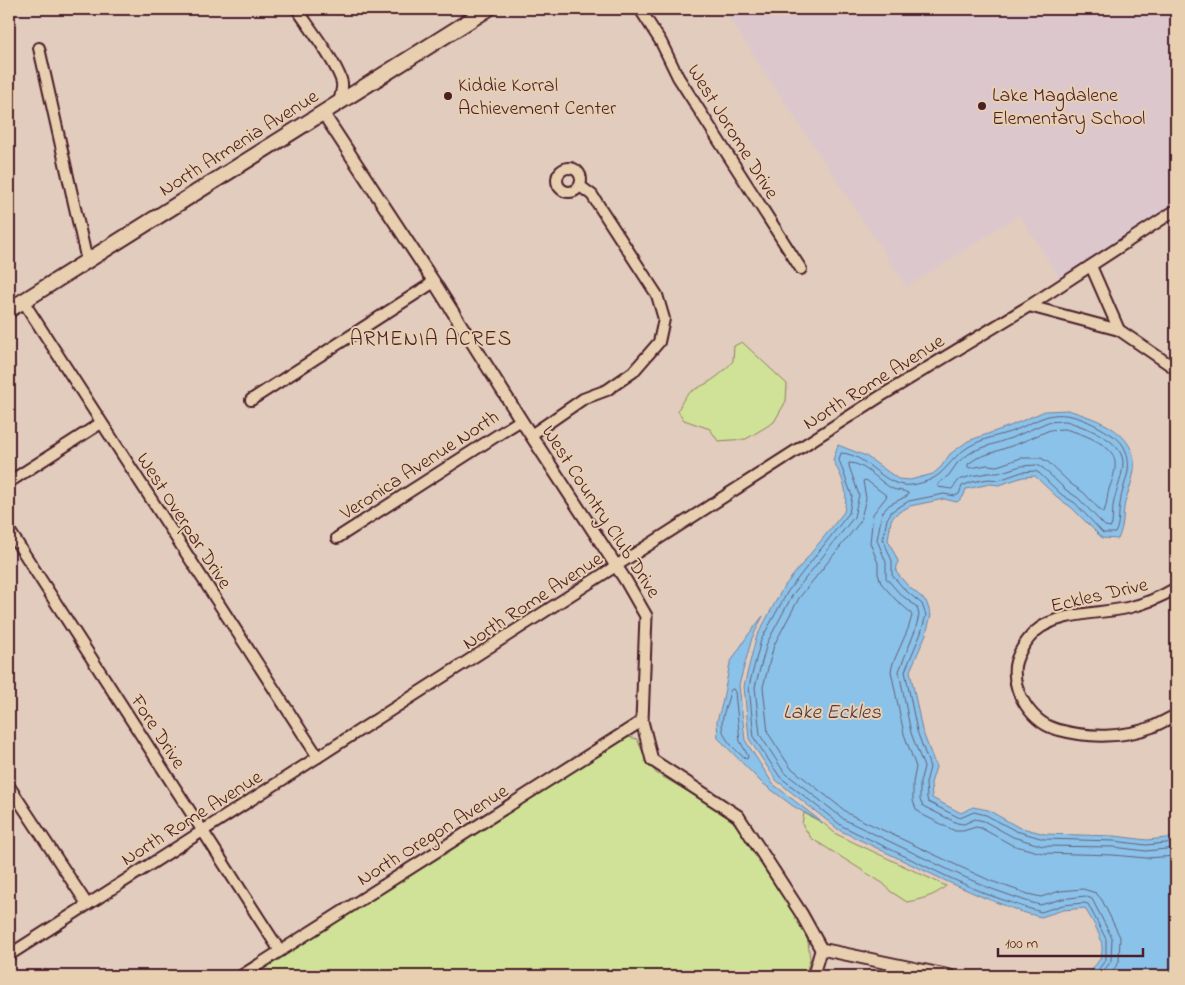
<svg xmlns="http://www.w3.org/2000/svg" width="1185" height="985" font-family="'Indie Flower',sans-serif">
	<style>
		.built { fill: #dcc8cc }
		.green { fill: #cfe297; stroke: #8c8061 }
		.water { fill: #8bc2e9; stroke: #71819d }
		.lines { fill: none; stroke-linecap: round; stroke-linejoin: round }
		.shore { stroke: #646077; stroke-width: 1 }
		.minor-casing { stroke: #4a1f2b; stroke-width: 14 }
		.tertiary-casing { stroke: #4a1f2b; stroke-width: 15 }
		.secondary-casing { stroke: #4a1f2b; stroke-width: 18 }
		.minor { stroke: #e7cfb0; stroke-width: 10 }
		.tertiary { stroke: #e7cfb0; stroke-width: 11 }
		.secondary { stroke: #e7cfb0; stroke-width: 14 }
		.poi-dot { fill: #4a1f2b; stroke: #e7cfb0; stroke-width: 2 }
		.labels { text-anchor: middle; stroke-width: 4; stroke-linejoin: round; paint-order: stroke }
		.poi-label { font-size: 20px; fill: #4a1f2b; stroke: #e7cfb0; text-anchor: start }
		.street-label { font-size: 20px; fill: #4a1f2b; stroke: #e7cfb0 }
		.neighbourhood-label { font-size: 21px; letter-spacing: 1px; fill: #4a1f2b; stroke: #e7cfb0 }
		.water-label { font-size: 21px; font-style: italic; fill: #543748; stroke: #e7cfb0 }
	</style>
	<rect width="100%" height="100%" fill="#e2ccbd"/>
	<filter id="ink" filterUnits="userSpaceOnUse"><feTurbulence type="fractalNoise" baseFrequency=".02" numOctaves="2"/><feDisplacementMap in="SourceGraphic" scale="10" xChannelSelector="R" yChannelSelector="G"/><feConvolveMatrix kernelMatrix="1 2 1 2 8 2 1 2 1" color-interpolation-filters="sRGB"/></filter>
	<g filter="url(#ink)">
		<!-- built -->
		<path class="built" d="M 723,9 L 1176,9 L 1176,204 L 1061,280 L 1019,215 L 907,287 Z"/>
		<!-- green -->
		<g class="green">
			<path d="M 742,342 L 787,384 L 786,401 L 774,422 L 746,439 L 718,441 L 710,429 L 684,420 L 678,411 C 686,390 692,392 709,382 C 719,376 726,369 733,361 L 734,346 Z"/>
			<path d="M 624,736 L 637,739 L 645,757 L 656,773 L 720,810 L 735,824 L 756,851 L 801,922 L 808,942 L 810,959 L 805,976 L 251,976 Z"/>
			<path d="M 804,813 L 823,823 L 836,834 L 946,886 C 935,896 922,899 907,902 L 890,891 L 884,884 L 811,838 L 802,824 Z"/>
		</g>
		<!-- water -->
		<g class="water">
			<path d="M 1068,410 C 1093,418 1130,429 1134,460 C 1136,473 1129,489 1125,502 C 1122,516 1125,523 1118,539 L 1102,538 L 1071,507 L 1059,499 L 1035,476 L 1023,477 L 999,485 L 990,484 L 966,489 L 963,497 L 957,502 L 944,499 L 910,506 L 896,514 L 891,520 L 888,540 L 898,561 L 896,572 L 908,586 L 926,601 L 931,615 L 926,634 L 910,671 L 922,730 L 936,767 L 931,783 L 932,798 L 961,813 L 973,807 L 988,810 L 1018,827 L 1045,834 L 1114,836 L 1147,840 L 1176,837 L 1176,976 L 1088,976 C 1091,968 1099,963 1101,956 C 1106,940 1092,921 1085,908 L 1063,910 L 1041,917 L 1022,912 L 985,898 L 946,881 L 839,830 L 776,780 L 749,739 L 744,686 L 756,638 L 783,588 L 844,512 C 849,490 843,480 833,460 L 838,445 L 866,456 L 898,479 L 910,480 L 933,474 L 941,467 L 950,454 L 968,441 L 1010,426 L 1045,411 Z"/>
			<path d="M 763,616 L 752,638 L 739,685 L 745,740 L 773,784 L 823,823 L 793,806 L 761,782 L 718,738 L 717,721 L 722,704 L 730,663 L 748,635 Z"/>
		</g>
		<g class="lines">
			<!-- shore -->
			<g class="shore">
				<path d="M 1066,421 C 1084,427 1122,439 1123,462 C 1123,475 1117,488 1114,501 C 1112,508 1113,516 1112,524 L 1111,527 L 1105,526 L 1078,498 L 1066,490 L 1043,468 L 1037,465 L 1021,466 L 998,473 L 988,473 L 971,476 L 959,480 L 952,489 L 938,487 L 938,484 L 949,475 L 958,462 L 973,451 L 1014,437 L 1048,422 Z"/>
				<path d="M 1065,429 C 1080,433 1114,444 1115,462 C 1116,471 1112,481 1109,489 C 1107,496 1107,505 1104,512 L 1101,511 L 1083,492 L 1071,484 L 1048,462 L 1041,458 L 1021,458 L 997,466 L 987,465 L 970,468 L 968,467 L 968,464 L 977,458 L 1017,444 L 1050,430 Z"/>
				<path d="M 733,689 L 735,692 L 740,741 L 748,756 L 747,759 C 741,756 737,751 732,746 C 714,726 725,715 730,691 Z"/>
				<path d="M 1094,976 L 1106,959 L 1106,939 L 1088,904 L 1084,903 L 1063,905 L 1041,912 L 1024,907 L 986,894 L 948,877 L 842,826 L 780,777 L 754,738 L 749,686 L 761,640 L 788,591 L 849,513 L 852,496 L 839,460 L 841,453 C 868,454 884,489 912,485 C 945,479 942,467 964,450 C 977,440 994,437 1010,432 C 1022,428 1033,421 1045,417 C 1068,409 1093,423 1112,435 C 1125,442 1130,457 1128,471 C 1126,482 1121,493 1120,504 C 1118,514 1120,524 1115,533 L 1103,533 L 1075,503 L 1062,495 L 1039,473 L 1035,471 L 1022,472 L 999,480 L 989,479 L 972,482 L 962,486 L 959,494 L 955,496 L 944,494 L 909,501 L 892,511 L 887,519 L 883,539 L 892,561 L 892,575 L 905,590 L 922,604 L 926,615 L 921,633 L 905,671 L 917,731 L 930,767 L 926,783 L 927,798 L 928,802 L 960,818 L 974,812 L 986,815 L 1016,831 L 1044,839 L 1114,841 L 1146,845 L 1176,842"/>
				<path d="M 1100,976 L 1111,961 L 1112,938 L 1092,899 L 1085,896 L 1062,899 L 1040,905 L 1026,901 L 989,888 L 951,871 L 845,820 L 784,772 L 760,735 L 755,687 L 767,643 L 793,594 L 854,517 L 859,495 L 849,466 L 849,463 C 865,463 879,482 893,489 C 898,491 903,490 908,493 L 907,496 L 889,505 L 882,513 L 877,540 L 886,562 L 886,578 L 900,594 L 917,607 L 919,615 L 915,631 L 899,671 L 911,733 L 924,767 L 920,782 L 920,800 L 923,806 L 957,823 L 964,824 L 975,819 L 984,821 L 1013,837 L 1043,846 L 1113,847 L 1146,851 L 1176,848"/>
				<path d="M 1109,976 L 1119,962 L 1120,937 L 1102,900 L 1096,893 L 1083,889 L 1060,891 L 1041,897 L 1028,894 L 991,881 L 954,864 L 849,814 L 790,767 L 768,733 L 763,687 L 774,645 L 799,598 L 860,522 L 866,498 L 863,481 L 866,480 L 887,496 L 873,514 L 870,543 L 878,563 L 878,574 L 881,583 L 895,599 L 910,612 L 912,616 L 908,629 L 893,663 L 891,671 L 904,734 L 916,767 L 913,783 L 913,801 L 916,809 L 923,815 L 955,831 L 963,831 L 976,827 L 981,828 L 1012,845 L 1042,853 L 1113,855 L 1146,858 L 1176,856"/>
			</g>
			<defs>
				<g id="minor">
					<path d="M 297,9 C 307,24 339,66 342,83 C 343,89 340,97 339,103"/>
					<path d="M 640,9 L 661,42 L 678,77 L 801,269"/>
					<path d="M 39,48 L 87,261"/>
					<circle cx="569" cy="180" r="12"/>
					<path d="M 1091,266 L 1119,330"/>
					<path d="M 23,301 L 318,757"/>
					<path d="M 1029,306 L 1119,330 L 1176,369"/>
					<path d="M 251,400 L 434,282"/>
					<path d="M 531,435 L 583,399 L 607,390 L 633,372 L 659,342 L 664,319 L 657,295 L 592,195 L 580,186"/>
					<path d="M 9,482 L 101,423"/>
					<path d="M 9,530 L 280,951"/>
					<path d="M 337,538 L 521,420"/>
					<path d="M 1176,588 C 1161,597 1145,604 1127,608 C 1099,614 1058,612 1036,631 C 1027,639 1017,654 1015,666 C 1012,693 1033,724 1059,730 C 1089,738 1123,738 1152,727 C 1161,723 1168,719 1176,715"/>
					<path d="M 9,786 L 87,904"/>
					<path d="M 9,955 L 881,396 L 1029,306 L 1176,210"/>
					<path d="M 241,976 L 642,721"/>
					<path d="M 813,976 L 821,949"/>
				</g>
				<path id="tertiary" d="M 323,113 L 434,282 L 521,420 L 626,581 L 646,616 L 642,721 L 652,760 L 738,816 L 801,913 L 821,949 L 950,976"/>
				<path id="secondary" d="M 9,310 L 488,9"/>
			</defs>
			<!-- minor casing -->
			<use href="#minor" class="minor-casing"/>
			<!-- tertiary casing -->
			<use href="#tertiary" class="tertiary-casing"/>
			<!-- secondary casing -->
			<use href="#secondary" class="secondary-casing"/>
			<!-- minor -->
			<use href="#minor" class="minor"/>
			<!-- tertiary -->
			<use href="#tertiary" class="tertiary"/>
			<!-- secondary -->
			<use href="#secondary" class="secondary"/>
		</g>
	</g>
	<!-- markers -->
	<g class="poi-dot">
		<circle cx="448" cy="96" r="5"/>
		<circle cx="982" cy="106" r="5"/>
	</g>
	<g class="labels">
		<!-- poi labels -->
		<g class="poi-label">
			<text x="458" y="91">Kiddie Korral<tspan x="458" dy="23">Achievement Center</tspan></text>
			<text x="992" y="101">Lake Magdalene<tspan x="992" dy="23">Elementary School</tspan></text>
		</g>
		<!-- street labels -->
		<g class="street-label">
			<text transform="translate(734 131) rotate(58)" y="7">West Jorome Drive</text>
			<text transform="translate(238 142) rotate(-32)" y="7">North Armenia Avenue</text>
			<text transform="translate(873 381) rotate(-32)" y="7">North Rome Avenue</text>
			<text transform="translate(419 464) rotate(-33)" y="7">Veronica Avenue North</text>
			<text transform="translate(602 511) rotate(57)" y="7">West Country Club Drive</text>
			<text transform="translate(185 520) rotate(57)" y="7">West Overpar Drive</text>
			<text transform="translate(1099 594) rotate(-13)" y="7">Eckles Drive</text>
			<text transform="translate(532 600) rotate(-33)" y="7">North Rome Avenue</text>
			<text transform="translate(159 731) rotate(57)" y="7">Fore Drive</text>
			<text transform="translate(191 817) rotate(-32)" y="7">North Rome Avenue</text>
			<text transform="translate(432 834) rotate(-32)" y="7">North Oregon Avenue</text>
		</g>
		<!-- neighbourhood labels -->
		<g class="neighbourhood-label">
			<text x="431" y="345">ARMENIA ACRES</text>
		</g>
		<!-- water labels -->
		<g class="water-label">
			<text x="832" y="718">Lake Eckles</text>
		</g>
	</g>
	<!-- margin -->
	<rect width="1185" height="985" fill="none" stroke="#e7cfb0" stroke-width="30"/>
	<rect x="15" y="15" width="1155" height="955" fill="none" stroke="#4a1f2b" stroke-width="2" filter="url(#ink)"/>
	<!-- scale -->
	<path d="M998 948v8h145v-8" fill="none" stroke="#4a1f2b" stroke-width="2.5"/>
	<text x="1005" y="948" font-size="15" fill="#4a1f2b" stroke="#e7cfb0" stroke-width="4" paint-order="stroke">100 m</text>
</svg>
